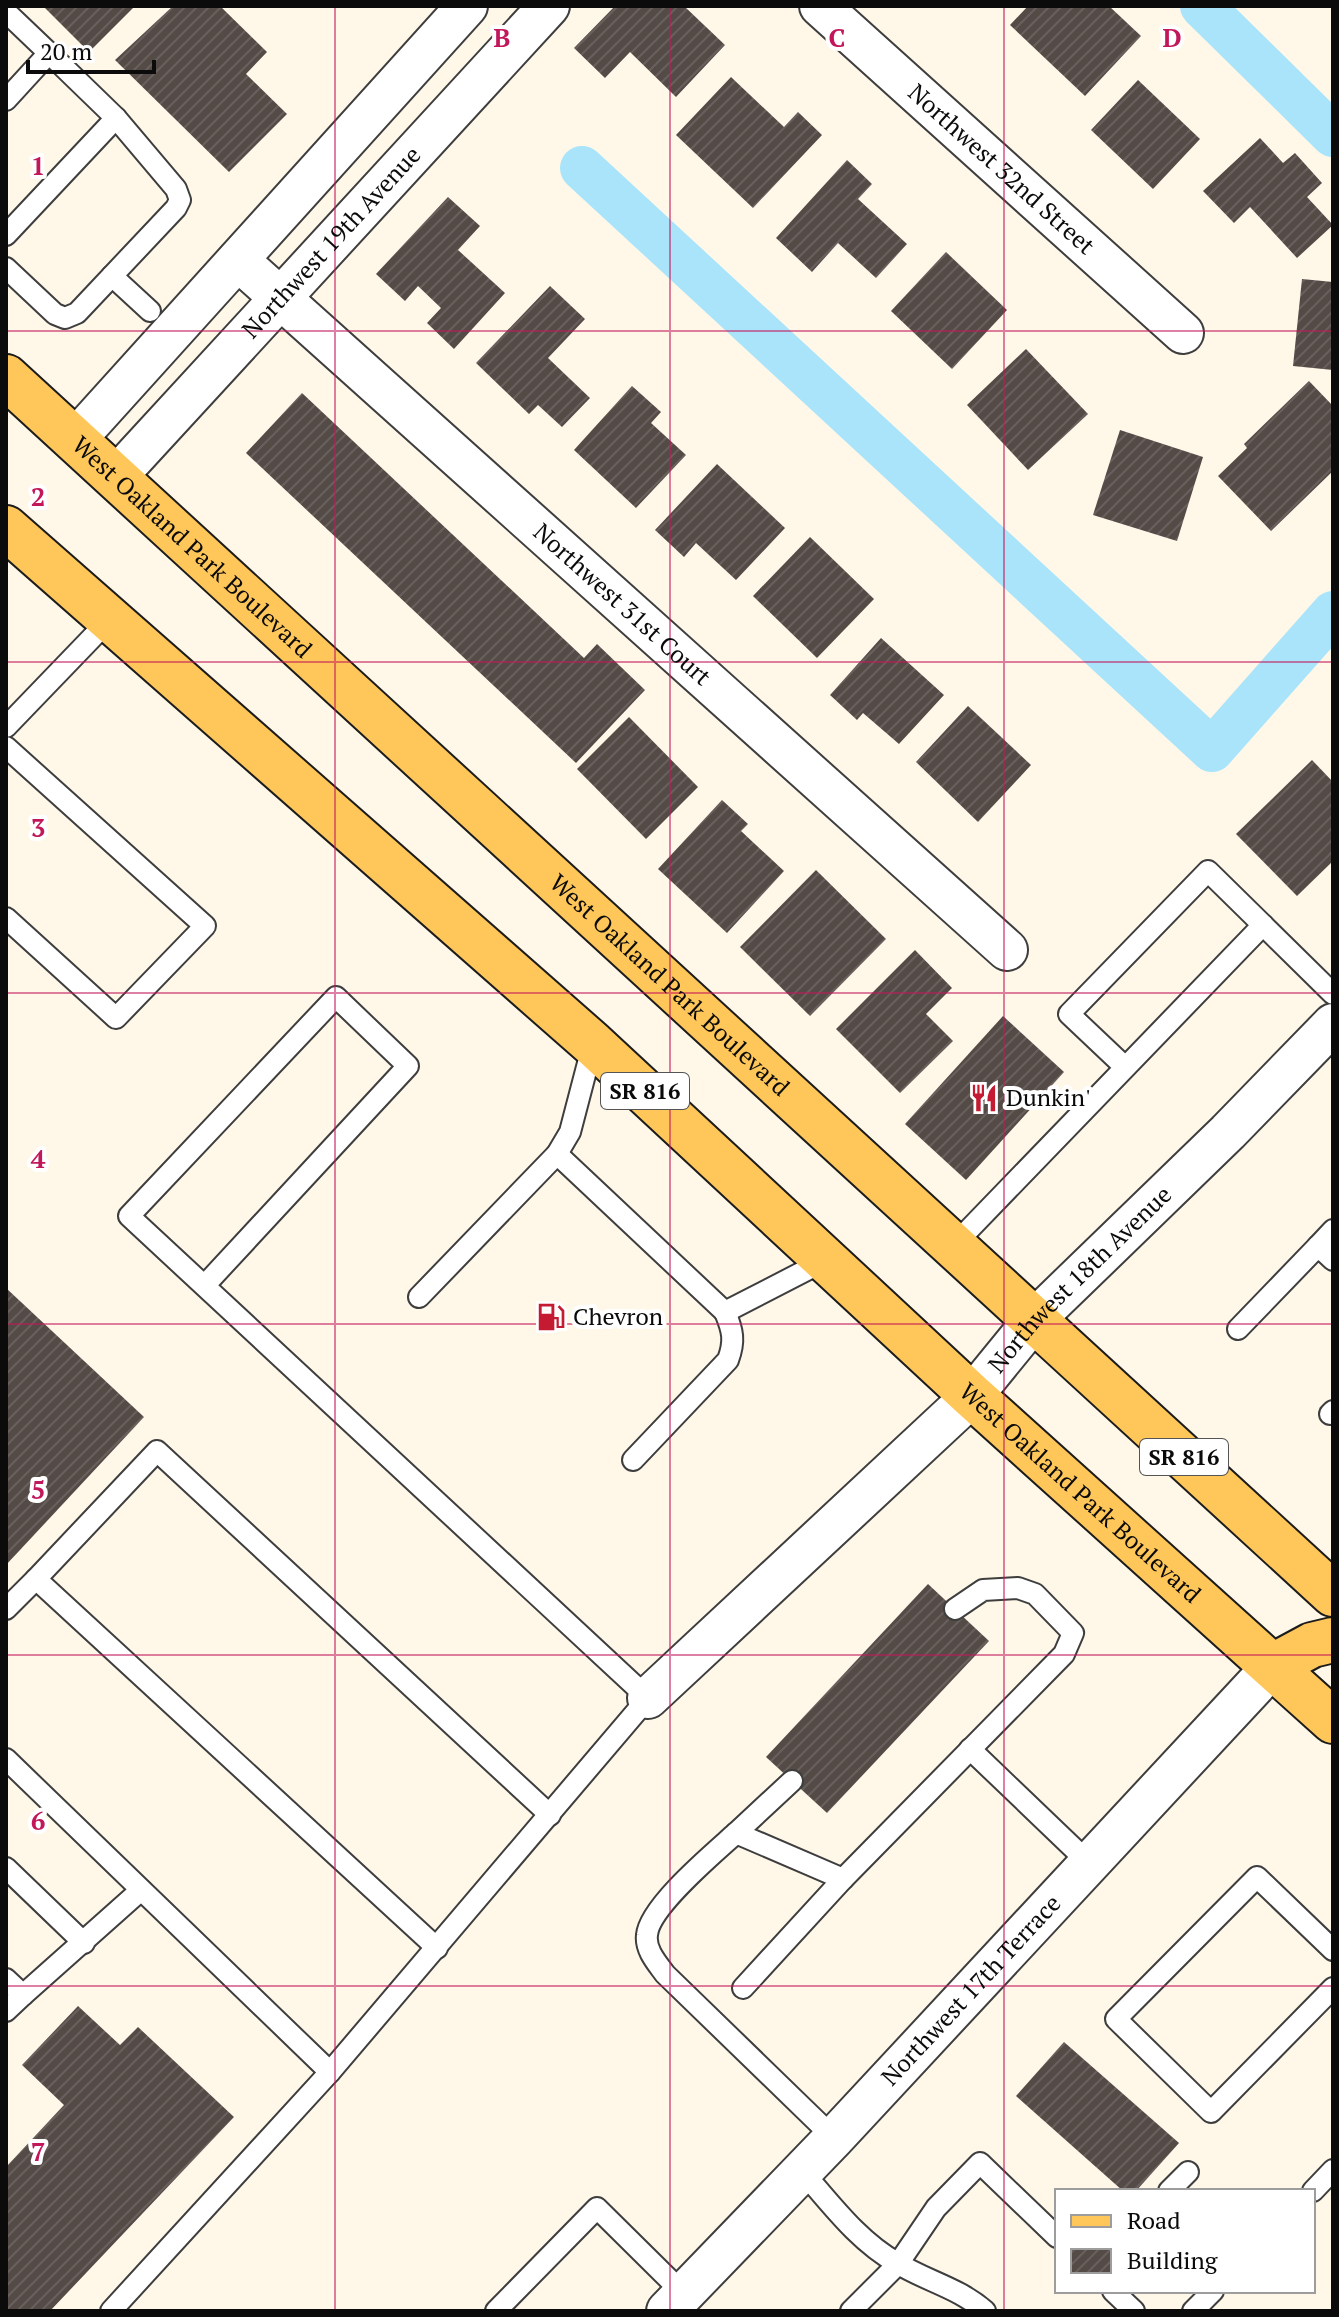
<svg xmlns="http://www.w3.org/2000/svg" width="1339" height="2317" font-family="'PT Serif',serif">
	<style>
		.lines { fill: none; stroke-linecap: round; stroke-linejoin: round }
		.canal { stroke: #a9e4fb; stroke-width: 44 }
		.building { fill: url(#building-hatch) }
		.lane-casing { stroke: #3e3e3e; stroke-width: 24 }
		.street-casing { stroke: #3e3e3e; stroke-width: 44 }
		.primary-casing { stroke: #1c1c1c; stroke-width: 48 }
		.lane { stroke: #fff; stroke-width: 20 }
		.street { stroke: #fff; stroke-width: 40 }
		.primary { stroke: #ffc759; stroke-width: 44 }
		.grid { fill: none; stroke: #c2185b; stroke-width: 2; stroke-opacity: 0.55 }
		.labels { text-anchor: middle; stroke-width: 8; stroke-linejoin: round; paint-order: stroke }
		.shield { fill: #fff; stroke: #545454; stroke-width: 2 }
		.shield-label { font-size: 22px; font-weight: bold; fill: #0b0b0b }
		.street-label { font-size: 24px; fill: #0b0b0b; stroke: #fff }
		.poi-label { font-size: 24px; fill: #0b0b0b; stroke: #fff; text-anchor: start }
		.grid-label { font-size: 26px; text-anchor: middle; font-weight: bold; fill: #c2185b; stroke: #fff; stroke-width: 8; stroke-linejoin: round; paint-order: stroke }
	</style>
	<defs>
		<pattern id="building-hatch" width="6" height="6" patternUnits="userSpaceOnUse" patternTransform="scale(2)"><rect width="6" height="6" fill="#544b47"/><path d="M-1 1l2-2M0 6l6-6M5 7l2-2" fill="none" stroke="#68605d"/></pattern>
	</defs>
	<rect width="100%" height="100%" fill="#fff8e9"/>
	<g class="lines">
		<!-- canal -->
		<g class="canal">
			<path d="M 1202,6 L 1333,135"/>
			<path d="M 582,168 L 1212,750 L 1333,613"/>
		</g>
	</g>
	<!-- building -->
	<g class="building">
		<path d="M 43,6 L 135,6 L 89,52 Z"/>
		<path d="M 173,6 L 220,6 L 267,52 L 246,74 L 287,114 L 229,172 L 115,60 Z"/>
		<path d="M 615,6 L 684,6 L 725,45 L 676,97 L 630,52 L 605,78 L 574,48 Z"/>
		<path d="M 1028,6 L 1109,6 L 1141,36 L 1085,96 L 1010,25 Z"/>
		<path d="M 731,77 L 784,127 L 798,112 L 822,135 L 753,208 L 676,135 Z"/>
		<path d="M 1138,80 L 1200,139 L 1153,189 L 1091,130 Z"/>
		<path d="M 1260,138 L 1283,163 L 1295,153 L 1322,183 L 1307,197 L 1333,225 L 1297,258 L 1250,207 L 1234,223 L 1203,191 Z"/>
		<path d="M 847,160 L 872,184 L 858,199 L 907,244 L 876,278 L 838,243 L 812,272 L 776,238 Z"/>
		<path d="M 448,197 L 480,226 L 458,250 L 505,293 L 454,349 L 427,323 L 441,308 L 418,286 L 405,301 L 376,274 Z"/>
		<path d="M 946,252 L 1007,310 L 952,369 L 891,311 Z"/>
		<path d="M 1302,279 L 1333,282 L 1333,370 L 1293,366 Z"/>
		<path d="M 550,286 L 585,319 L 548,358 L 590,398 L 562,427 L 538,405 L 529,414 L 476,363 Z"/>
		<path d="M 1026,349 L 1088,414 L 1028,470 L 967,405 Z"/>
		<path d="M 1309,381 L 1333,406 L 1333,471 L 1271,531 L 1218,476 L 1247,448 L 1244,444 Z"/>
		<path d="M 632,386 L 661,412 L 651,423 L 686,455 L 636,508 L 574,450 Z"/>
		<path d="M 302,393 L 584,658 L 597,644 L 645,690 L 576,763 L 246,453 Z"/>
		<path d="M 1120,430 L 1203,457 L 1177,541 L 1093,515 Z"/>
		<path d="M 717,464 L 785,528 L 736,580 L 696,543 L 684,557 L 655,530 Z"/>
		<path d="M 810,537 L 874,599 L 817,658 L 753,596 Z"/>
		<path d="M 881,638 L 944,695 L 899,744 L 863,713 L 857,720 L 830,695 Z"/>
		<path d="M 968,706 L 1031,765 L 978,822 L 916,762 Z"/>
		<path d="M 629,717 L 698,787 L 646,839 L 577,769 Z"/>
		<path d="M 1312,760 L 1333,782 L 1333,861 L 1297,896 L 1236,834 Z"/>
		<path d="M 722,800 L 748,824 L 741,831 L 784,871 L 727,933 L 658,869 Z"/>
		<path d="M 816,870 L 886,939 L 810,1016 L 740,947 Z"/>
		<path d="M 915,950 L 952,988 L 926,1014 L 953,1041 L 900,1093 L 836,1029 Z"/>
		<path d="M 1003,1016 L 1064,1072 L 966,1180 L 905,1124 Z"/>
		<path d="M 6,1288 L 144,1417 L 6,1565 Z"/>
		<path d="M 928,1584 L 989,1641 L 827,1813 L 766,1757 Z"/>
		<path d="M 78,2006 L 120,2045 L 138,2027 L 234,2117 L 50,2311 L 6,2311 L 6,2167 L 64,2105 L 22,2065 Z"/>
		<path d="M 1064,2042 L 1179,2143 L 1136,2191 L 1123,2191 L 1016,2096 Z"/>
	</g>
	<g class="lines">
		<defs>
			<g id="lane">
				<path d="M 6,12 L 49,53 L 6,100"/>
				<path d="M 6,235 L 116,118"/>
				<path d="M 6,268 L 55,314 L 65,318 L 77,313 L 176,208 L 180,200 L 176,189 L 116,118 L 49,53"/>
				<path d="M 112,276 L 150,311"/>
				<path d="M 6,727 L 110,619"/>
				<path d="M 6,747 L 205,926 L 116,1018 L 6,918"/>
				<path d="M 1125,1067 L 1069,1014 L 1208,871 L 1263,925"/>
				<path d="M 557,1154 L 725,1312 L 828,1259"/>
				<path d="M 954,1245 L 1263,925 L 1333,994"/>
				<path d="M 1318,1246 L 1333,1230"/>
				<path d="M 419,1297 L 557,1154 L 570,1132 L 593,1044"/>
				<path d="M 1238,1329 L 1318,1246 L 1333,1260"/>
				<path d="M 1330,1414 L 1333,1411"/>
				<path d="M 633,1460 L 728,1360 C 735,1341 733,1331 725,1312"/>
				<path d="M 6,1609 L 36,1579"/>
				<path d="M 970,1749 L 1090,1864"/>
				<path d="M 6,1759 L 330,2072 L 648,1698 L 129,1216 L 336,997 L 408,1066 L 205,1285"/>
				<path d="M 736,1833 L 792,1781"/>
				<path d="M 6,1868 L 84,1943"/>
				<path d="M 437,1948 L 36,1579 L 157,1451 L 550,1815"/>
				<path d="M 1333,1950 L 1257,1877 L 1116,2019 L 1211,2112 L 1333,1988"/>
				<path d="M 6,1979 L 23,1995 L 141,1890"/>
				<path d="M 743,1988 L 843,1879 L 1064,1654 L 1073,1633 L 1035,1594 L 1018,1588 L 983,1590 L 955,1609"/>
				<path d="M 6,2011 L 23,1995"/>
				<path d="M 834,2138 L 665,1974 C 657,1963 645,1950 647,1935 C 649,1907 714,1853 736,1833 L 843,1879"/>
				<path d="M 802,2171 C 831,2204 858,2241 897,2263 C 926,2281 959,2288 985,2311"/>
				<path d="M 1169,2191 L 1188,2172"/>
				<path d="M 1313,2191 L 1333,2170"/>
				<path d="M 1113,2291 L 1134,2311"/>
				<path d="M 111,2311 L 330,2072"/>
				<path d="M 496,2311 L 597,2208 L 684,2294"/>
				<path d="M 851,2311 L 898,2264 L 936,2208 L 980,2163 L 1057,2237"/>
				<path d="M 1193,2311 L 1213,2291"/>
			</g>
			<g id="street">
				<path id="s1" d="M 820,6 L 1183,333"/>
				<path id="s2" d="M 238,260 L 1007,950"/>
				<path d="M 74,441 L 467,6"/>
				<path id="s3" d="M 115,478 L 549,6"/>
				<path id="s4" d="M 648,1698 L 972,1396 L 1034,1320 L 1228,1132 L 1333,1024"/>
				<path id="s5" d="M 667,2311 L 834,2138 L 1273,1666"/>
			</g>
			<g id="primary">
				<path id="s6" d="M 6,377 L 1333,1594"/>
				<path id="s7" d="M 6,528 L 593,1044 L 972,1396 L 1333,1721"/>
				<path d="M 1273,1666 L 1312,1645 L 1333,1640"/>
			</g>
		</defs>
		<!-- lane casing -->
		<use href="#lane" class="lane-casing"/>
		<!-- street casing -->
		<use href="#street" class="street-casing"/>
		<!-- primary casing -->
		<use href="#primary" class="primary-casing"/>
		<!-- lane -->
		<use href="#lane" class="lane"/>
		<!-- street -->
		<use href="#street" class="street"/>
		<!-- primary -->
		<use href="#primary" class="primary"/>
	</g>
	<!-- grid -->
	<path class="grid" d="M 335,6 L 335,2311M 670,6 L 670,2311M 1004,6 L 1004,2311M 6,331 L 1333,331M 6,662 L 1333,662M 6,993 L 1333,993M 6,1324 L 1333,1324M 6,1655 L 1333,1655M 6,1986 L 1333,1986"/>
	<!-- icons -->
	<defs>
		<symbol id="restaurant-bare" viewBox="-9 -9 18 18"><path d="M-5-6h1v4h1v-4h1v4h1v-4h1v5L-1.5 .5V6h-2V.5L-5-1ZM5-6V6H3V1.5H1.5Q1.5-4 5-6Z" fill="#c41a32" stroke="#fff" stroke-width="2.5" paint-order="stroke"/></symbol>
		<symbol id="fuel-bare" viewBox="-9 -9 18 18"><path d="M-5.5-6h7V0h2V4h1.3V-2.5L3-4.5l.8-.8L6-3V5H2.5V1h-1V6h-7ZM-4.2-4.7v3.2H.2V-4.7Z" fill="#c41a32" stroke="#fff" stroke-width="2.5" paint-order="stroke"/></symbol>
	</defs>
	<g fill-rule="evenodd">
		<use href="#restaurant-bare" x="964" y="1078" width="40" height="40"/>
		<use href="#fuel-bare" x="531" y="1297" width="40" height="40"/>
	</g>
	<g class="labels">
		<!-- shield labels -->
		<g class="shield">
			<rect x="601" y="1073" width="88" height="36" rx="6"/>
			<rect x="1140" y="1439" width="88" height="36" rx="6"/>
		</g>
		<g class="shield-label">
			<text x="645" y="1099">SR 816</text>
			<text x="1184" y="1465">SR 816</text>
		</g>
		<!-- street labels -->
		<g class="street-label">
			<text dy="8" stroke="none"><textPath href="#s1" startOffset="244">Northwest 32nd Street</textPath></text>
			<text dy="8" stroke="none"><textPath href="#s3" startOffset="320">Northwest 19th Avenue</textPath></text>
			<text dy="8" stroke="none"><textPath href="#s6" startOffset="252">West Oakland Park Boulevard</textPath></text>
			<text dy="8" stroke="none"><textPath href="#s2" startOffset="516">Northwest 31st Court</textPath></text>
			<text dy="8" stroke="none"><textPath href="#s6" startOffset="900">West Oakland Park Boulevard</textPath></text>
			<text dy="8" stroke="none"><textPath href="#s4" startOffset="602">Northwest 18th Avenue</textPath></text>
			<text dy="8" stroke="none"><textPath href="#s7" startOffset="1444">West Oakland Park Boulevard</textPath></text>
			<text dy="8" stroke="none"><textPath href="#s5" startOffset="442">Northwest 17th Terrace</textPath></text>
		</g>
		<!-- poi labels -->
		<g class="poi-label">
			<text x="1006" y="1106">Dunkin'</text>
			<text x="573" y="1325">Chevron</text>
		</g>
	</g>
	<g class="grid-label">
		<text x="502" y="47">B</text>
		<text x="837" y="47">C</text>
		<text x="1172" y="47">D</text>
		<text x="38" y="175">1</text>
		<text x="38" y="506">2</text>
		<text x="38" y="837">3</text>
		<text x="38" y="1168">4</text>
		<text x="38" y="1499">5</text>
		<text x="38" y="1830">6</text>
		<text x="38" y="2161">7</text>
	</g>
	<!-- border -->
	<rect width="1339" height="2317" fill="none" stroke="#0b0b0b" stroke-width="16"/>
	<!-- legend -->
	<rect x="1055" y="2189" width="260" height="104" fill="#ffffff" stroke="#9d9d9d" stroke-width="2"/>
	<rect x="1071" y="2215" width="40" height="12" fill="#ffc759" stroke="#9d9d9d" stroke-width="2"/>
	<text x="1127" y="2229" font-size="24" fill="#0b0b0b">Road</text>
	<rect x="1071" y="2249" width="40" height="24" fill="url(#building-hatch)" stroke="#9d9d9d" stroke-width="2"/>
	<text x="1127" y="2269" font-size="24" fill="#0b0b0b">Building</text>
	<!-- scale -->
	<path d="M28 60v12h126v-12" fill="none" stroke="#0b0b0b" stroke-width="4"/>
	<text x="40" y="60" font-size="24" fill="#0b0b0b" stroke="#ffffff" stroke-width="6" paint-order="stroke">20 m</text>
</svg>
